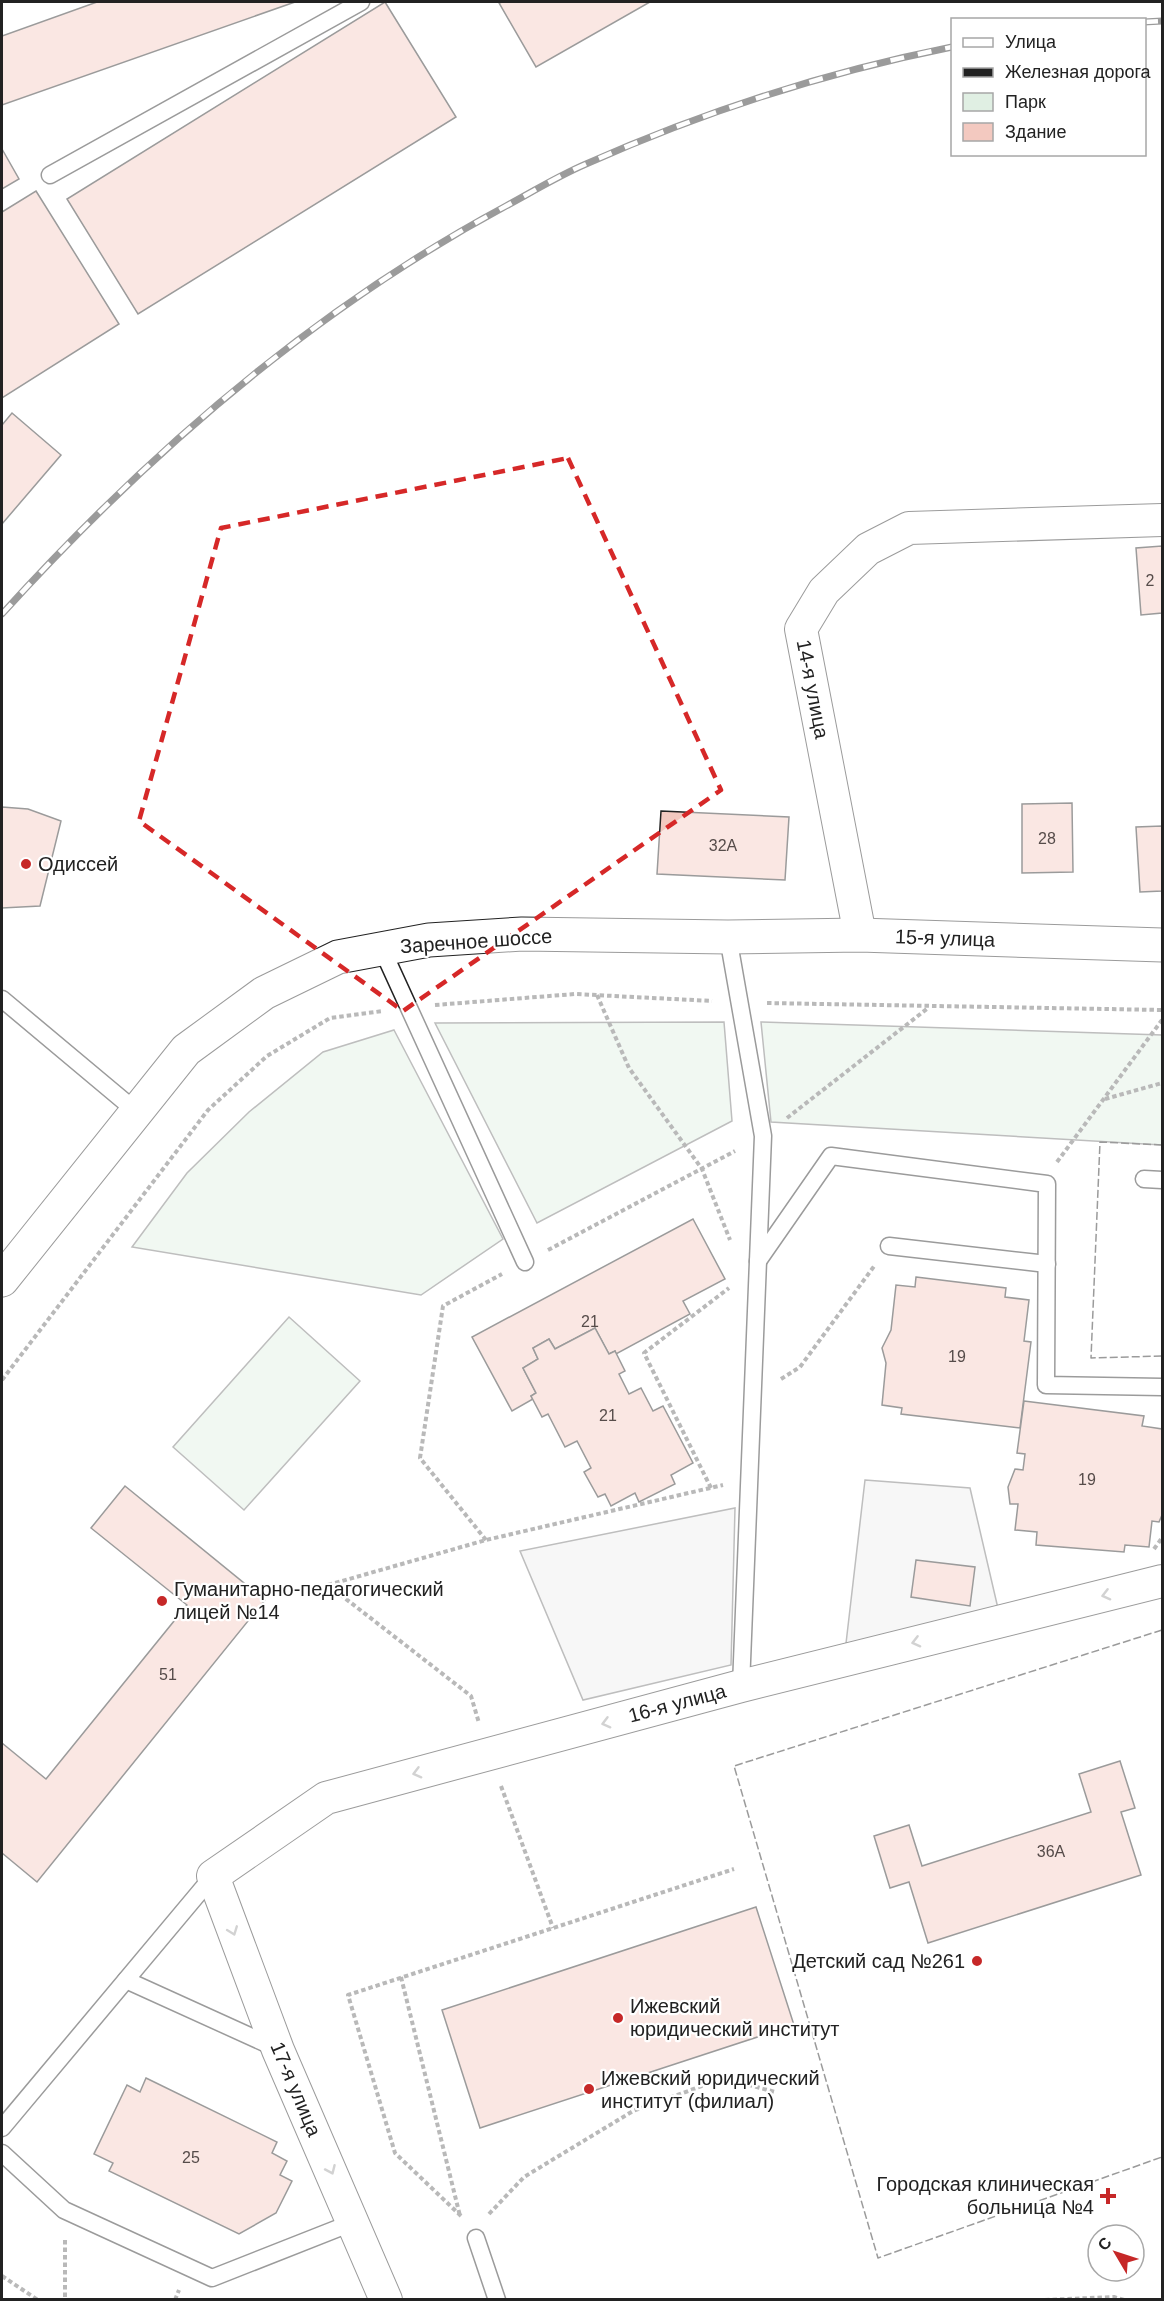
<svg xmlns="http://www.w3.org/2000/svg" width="1164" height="2301" font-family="Helvetica,sans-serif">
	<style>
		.green { fill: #e0efe3; stroke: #6f6f6f; stroke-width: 1.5 }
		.parking { fill: #ededed; stroke: #6f6f6f; stroke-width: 1.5 }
		.building { fill: #f3c9c0; stroke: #222; stroke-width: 1.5 }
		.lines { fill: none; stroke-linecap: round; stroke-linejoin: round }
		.service-casing { stroke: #222; stroke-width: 19 }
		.minor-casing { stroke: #222; stroke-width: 34 }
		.secondary-casing { stroke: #222; stroke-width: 35 }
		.path { stroke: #646464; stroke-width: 4; stroke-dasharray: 4.5 3; stroke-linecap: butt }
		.service { stroke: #fff; stroke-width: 16 }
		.minor { stroke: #fff; stroke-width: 32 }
		.secondary { stroke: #fff; stroke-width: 33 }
		.rail-casing { stroke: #222; stroke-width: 7 }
		.rail { stroke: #fff; stroke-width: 4.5; stroke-dasharray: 14; stroke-linecap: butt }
		.fence { stroke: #222; stroke-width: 1.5; stroke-dasharray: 8 3; stroke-linecap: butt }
		.oneway { stroke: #9c9c9c }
		.marked { fill: none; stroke: #d62828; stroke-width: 4.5; stroke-dasharray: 12 8; stroke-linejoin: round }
		.poi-dot { fill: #c62828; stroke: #fff; stroke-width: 2 }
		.labels { text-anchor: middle; stroke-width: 4.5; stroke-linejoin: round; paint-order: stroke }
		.number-label { font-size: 16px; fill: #564c4a }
		.street-label { font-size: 20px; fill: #222; stroke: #fff }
		.poi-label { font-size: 20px; fill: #222; stroke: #fff; text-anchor: start }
	</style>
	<rect width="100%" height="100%" fill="#fff"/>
	<!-- green -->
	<g class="green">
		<path d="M 724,1022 L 732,1121 L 537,1223 L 435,1023 Z"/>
		<path d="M 761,1022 L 1162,1035 L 1162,1145 L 771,1122 Z"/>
		<path d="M 394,1030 L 503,1239 L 421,1295 L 132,1247 L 187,1173 L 249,1112 L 323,1052 Z"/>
		<path d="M 289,1317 L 360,1381 L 244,1510 L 173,1447 Z"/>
	</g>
	<!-- parking -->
	<g class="parking">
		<path d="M 865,1480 L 970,1488 L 1000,1617 L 845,1652 Z"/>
		<path d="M 735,1508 L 731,1665 L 583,1700 L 520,1551 Z"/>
	</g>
	<!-- building -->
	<g class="building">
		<path d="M 97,2 L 295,2 L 2,105 L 2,36 Z"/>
		<path d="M 385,2 L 456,117 L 138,314 L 67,199 Z"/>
		<path d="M 502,2 L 650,2 L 536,67 L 499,3 Z"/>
		<path d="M 2,149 L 19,179 L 2,189 Z"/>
		<path d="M 36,191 L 119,324 L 2,398 L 2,212 Z"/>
		<path d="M 12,413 L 61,455 L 2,524 L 2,425 Z"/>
		<path d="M 1162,546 L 1162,613 L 1141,615 L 1136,548 Z"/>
		<path d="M 1072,803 L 1073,872 L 1022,873 L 1022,804 Z"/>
		<path d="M 2,807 L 28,809 L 61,821 L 40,906 L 2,908 Z"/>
		<path d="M 661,811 L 789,817 L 785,880 L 657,874 Z"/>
		<path d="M 1162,826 L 1162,891 L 1140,892 L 1136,827 Z"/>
		<path d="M 693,1219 L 725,1279 L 683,1301 L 690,1314 L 616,1354 L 615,1351 L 609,1354 L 595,1328 L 555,1349 L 549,1339 L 533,1348 L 538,1359 L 523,1368 L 536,1393 L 531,1396 L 533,1399 L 512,1411 L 472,1337 Z"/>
		<path d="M 916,1277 L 1006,1288 L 1005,1297 L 1029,1300 L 1024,1341 L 1031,1342 L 1020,1428 L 901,1414 L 902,1408 L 882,1405 L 886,1363 L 882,1348 L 891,1330 L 896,1285 L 915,1287 Z"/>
		<path d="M 595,1328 L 609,1354 L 615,1351 L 625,1371 L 619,1374 L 629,1394 L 641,1388 L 653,1411 L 663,1406 L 693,1463 L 671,1475 L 675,1484 L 639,1502 L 635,1493 L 611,1506 L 605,1494 L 598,1497 L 584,1472 L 591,1468 L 577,1441 L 565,1447 L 548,1414 L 542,1417 L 531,1396 L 536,1393 L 523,1368 L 538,1359 L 533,1348 L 549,1339 L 555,1349 Z"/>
		<path d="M 1024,1401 L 1144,1416 L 1142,1426 L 1162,1429 L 1162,1515 L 1159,1522 L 1152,1521 L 1149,1547 L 1125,1545 L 1124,1552 L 1036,1545 L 1037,1532 L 1015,1530 L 1018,1504 L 1010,1504 L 1008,1487 L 1015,1469 L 1023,1470 L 1025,1454 L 1017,1453 Z"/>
		<path d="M 125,1486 L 265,1600 L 37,1882 L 2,1853 L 2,1743 L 46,1779 L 187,1605 L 91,1528 Z"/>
		<path d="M 916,1560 L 975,1567 L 970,1606 L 911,1597 Z"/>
		<path d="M 1120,1761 L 1135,1808 L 1121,1812 L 1141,1875 L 928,1943 L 909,1882 L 890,1888 L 874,1836 L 909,1825 L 922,1866 L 1091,1812 L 1079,1774 Z"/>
		<path d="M 756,1907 L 794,2025 L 480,2128 L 442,2010 Z"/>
		<path d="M 146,2078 L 277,2142 L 272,2153 L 287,2161 L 280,2175 L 292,2181 L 276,2213 L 239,2234 L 109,2171 L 113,2163 L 94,2154 L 127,2085 L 140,2092 Z"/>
	</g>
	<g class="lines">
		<defs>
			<g id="service">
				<path d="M 50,175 L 361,2"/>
				<path d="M 728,937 L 763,1136 L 741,1686"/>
				<path d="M 382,949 L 525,1262"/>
				<path d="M 2,999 L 137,1112"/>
				<path d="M 1144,1179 L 1162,1180"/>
				<path d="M 889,1246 L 1047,1264"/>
				<path d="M 758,1261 L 831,1156 L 1047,1184 L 1046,1385 L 1162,1387"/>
				<path d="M 126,1980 L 278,2049"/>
				<path d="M 2,2128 L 213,1876"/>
				<path d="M 2,2153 L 64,2210 L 212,2278 L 354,2222"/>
				<path d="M 476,2238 L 497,2300"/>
			</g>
			<g id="minor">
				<path d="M 860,935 L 801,629 L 824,591 L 868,549 L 909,528 L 1162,520"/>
				<path d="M 386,2300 L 278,2050 L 213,1876 L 326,1798 L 741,1686 L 1162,1581"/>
			</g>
			<path id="secondary" d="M 2,1280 L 186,1050 L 264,993 L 338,957 L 429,940 L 522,934 L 728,937 L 860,935 L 1162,945"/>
		</defs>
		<!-- service casing -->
		<use href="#service" class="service-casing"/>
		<!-- minor casing -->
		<use href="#minor" class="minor-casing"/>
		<!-- secondary casing -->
		<use href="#secondary" class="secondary-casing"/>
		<!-- path -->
		<g class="path">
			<path d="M 597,995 L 629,1068 L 702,1169 L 730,1240"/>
			<path d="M 767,1003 L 1162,1010"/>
			<path d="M 435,1005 L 575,994 L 712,1001"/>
			<path d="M 1105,1099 L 1162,1083"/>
			<path d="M 787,1118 L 928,1008"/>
			<path d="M 1057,1162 L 1162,1020"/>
			<path d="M 548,1250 L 735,1151"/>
			<path d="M 781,1379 L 800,1367 L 875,1265"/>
			<path d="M 2,1380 L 208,1110 L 267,1056 L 330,1018 L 383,1011"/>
			<path d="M 711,1488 L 644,1353 L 729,1288"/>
			<path d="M 486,1540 L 420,1458 L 443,1306 L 502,1274"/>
			<path d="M 1154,1549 L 1162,1538"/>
			<path d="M 328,1585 L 486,1540 L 723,1485"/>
			<path d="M 328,1585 L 471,1696 L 479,1723"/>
			<path d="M 501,1786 L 553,1928"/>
			<path d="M 401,1977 L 460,2216"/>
			<path d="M 489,2214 L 524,2177 L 633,2111 L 724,2078 L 775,2092"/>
			<path d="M 461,2216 L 395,2153 L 348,1995 L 734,1869"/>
			<path d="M 65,2240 L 65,2300"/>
			<path d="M 2,2276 L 38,2300"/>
			<path d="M 175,2300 L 179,2290"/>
			<path d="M 1045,2300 L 1114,2297 L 1124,2300"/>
		</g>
		<!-- service -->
		<use href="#service" class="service"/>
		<!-- minor -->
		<use href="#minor" class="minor"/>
		<!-- secondary -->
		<use href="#secondary" class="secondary"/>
		<defs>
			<g id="rail">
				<path d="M 1144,22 L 1162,21"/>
				<path d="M 2,614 C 147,454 314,309 506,206 C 532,192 558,176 586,164 C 703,112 827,72 952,47"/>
			</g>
		</defs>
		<!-- rail casing -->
		<use href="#rail" class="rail-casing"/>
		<!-- rail -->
		<use href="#rail" class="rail"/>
		<!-- fence -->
		<g class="fence">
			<path d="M 1162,1145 L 1100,1142 L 1091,1358 L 1162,1356"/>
			<path d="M 1162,1630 L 734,1766 L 878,2258 L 1162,2157"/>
		</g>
	</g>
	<!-- one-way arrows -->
	<defs><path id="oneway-chevron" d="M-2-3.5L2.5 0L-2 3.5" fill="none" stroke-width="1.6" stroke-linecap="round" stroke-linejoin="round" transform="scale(1.5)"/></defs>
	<g class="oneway">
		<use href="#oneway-chevron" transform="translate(1106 1595) rotate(166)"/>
		<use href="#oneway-chevron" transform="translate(916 1642) rotate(166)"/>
		<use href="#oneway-chevron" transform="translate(606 1723) rotate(165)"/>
		<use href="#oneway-chevron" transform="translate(417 1773) rotate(165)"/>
		<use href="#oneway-chevron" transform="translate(233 1931) rotate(69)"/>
		<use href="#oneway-chevron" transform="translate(331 2170) rotate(66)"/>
	</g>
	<!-- marked area -->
	<path d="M0 0H1164V2301H0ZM 568,458 L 721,790 L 403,1011 L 139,821 L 221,528 Z" fill="#fff" fill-opacity=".55" fill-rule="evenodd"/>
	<path class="marked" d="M 568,458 L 721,790 L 403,1011 L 139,821 L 221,528 Z"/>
	<!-- markers -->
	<g class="poi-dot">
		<circle cx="26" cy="864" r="6"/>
		<circle cx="162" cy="1601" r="6"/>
		<circle cx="977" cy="1961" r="6"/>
		<circle cx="618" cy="2018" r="6"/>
		<circle cx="589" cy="2089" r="6"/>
		<path d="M1105 2187h6v6h6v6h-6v6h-6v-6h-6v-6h6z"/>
	</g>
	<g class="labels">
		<!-- number labels -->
		<g class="number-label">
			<text x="1150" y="586">2</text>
			<text x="1047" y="844">28</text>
			<text x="723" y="851">32А</text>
			<text x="590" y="1327">21</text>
			<text x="957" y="1362">19</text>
			<text x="608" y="1421">21</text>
			<text x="1087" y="1485">19</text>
			<text x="168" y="1680">51</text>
			<text x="1051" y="1857">36А</text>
			<text x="191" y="2163">25</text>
		</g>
		<!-- street labels -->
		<g class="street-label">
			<text transform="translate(813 689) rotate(79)" y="7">14-я улица</text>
			<text transform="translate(945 938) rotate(2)" y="7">15-я улица</text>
			<text transform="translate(476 941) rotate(-4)" y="7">Заречное шоссе</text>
			<text transform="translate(677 1703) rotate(-15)" y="7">16-я улица</text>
			<text transform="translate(296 2089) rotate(67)" y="7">17-я улица</text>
		</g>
		<!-- poi labels -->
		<g class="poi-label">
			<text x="38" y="871">Одиссей</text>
			<text x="174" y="1596">Гуманитарно-педагогический<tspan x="174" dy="23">лицей №14</tspan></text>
			<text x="965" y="1968" text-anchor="end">Детский сад №261</text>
			<text x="630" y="2013">Ижевский<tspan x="630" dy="23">юридический институт</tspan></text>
			<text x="601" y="2085">Ижевский юридический<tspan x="601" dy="23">институт (филиал)</tspan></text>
			<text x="1094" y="2191" text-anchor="end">Городская клиническая<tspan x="1094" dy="23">больница №4</tspan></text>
		</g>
	</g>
	<!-- border -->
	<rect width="1164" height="2301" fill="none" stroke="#222222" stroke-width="6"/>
	<!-- legend -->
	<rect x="951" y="18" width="195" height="138" fill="#ffffff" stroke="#a7a7a7" stroke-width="1.5"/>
	<rect x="963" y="38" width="30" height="9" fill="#ffffff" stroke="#a7a7a7" stroke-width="1.5"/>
	<text x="1005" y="48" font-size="18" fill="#222222">Улица</text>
	<rect x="963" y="68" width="30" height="9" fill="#222222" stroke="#a7a7a7" stroke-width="1.5"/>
	<text x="1005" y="78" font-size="18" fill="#222222">Железная дорога</text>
	<rect x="963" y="93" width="30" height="18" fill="#e0efe3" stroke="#a7a7a7" stroke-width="1.5"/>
	<text x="1005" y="108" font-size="18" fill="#222222">Парк</text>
	<rect x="963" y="123" width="30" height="18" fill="#f3c9c0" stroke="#a7a7a7" stroke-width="1.5"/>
	<text x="1005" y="138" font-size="18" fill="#222222">Здание</text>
	<!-- north arrow -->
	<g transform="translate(1116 2253) rotate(309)"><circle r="28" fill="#ffffff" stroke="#a7a7a7" stroke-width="1.5"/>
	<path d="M0-4.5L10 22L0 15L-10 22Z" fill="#c62828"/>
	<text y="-9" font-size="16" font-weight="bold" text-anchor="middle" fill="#222222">С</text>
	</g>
</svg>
